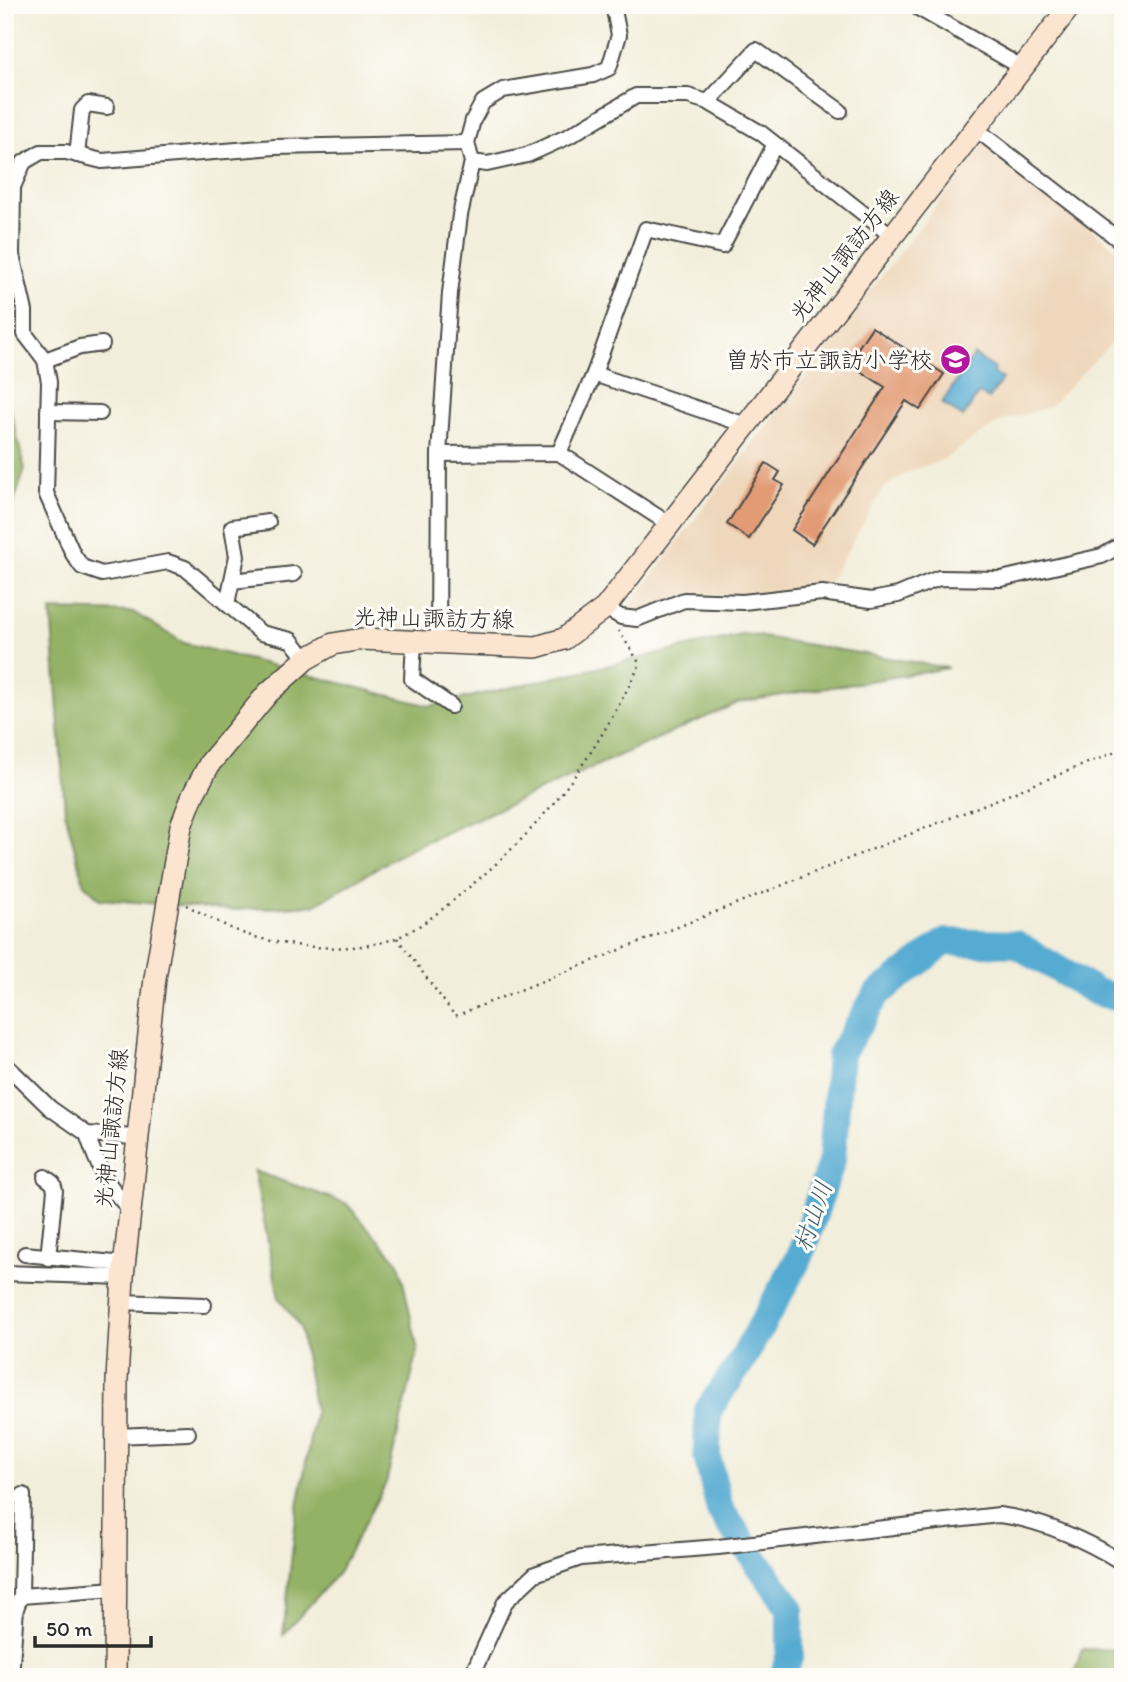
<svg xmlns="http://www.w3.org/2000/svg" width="1128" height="1682" font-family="Itim,'Klee One',sans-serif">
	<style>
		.built { fill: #eed7bb }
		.forest { fill: #94b266; stroke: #606e48; stroke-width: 2 }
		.water { fill: #56abd2; stroke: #406b7e; stroke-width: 2 }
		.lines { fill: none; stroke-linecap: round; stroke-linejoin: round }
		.river { stroke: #56abd2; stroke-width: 28 }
		.building { fill: #e29b74 }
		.street-casing { stroke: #494845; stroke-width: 18 }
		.secondary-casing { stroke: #494845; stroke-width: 24 }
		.path { stroke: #494845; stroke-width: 2.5; stroke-dasharray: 2 5; stroke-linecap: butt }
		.street { stroke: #fff; stroke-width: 14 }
		.secondary { stroke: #fce5d0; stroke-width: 21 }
		.labels { text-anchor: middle; stroke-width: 6; stroke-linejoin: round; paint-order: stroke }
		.street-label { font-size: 23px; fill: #2b2b2b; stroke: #fdfcf7 }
		.poi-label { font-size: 23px; fill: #2b2b2b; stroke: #fdfcf7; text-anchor: end }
		.water-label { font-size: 24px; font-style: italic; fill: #3c5e6e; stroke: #fdfcf7 }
	</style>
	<rect width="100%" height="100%" fill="#fdfcf7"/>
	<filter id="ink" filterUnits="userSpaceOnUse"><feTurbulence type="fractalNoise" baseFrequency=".0143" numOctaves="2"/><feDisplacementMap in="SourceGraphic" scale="14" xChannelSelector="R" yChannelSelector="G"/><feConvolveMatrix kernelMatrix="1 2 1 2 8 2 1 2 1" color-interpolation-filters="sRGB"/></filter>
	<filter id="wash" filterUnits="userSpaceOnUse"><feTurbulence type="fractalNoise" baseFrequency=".00686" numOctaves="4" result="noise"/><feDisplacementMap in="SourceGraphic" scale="28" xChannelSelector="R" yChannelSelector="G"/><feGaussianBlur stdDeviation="1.57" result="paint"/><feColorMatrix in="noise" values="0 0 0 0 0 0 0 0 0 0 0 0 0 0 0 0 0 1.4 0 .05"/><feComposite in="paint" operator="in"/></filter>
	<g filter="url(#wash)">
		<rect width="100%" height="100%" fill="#f2eedb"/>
		<!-- built -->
		<path class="built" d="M 985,142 L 1123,255 L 1123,331 L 1049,407 L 999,422 L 944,459 L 904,474 L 883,489 L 825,589 L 754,598 L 707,594 L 681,596 L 644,612 L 629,614 L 625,610 Z"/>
		<!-- forest -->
		<g class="forest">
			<path d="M 5,388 L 25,469 L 12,508 L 5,497 Z"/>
			<path d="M 51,610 L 133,612 L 184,643 L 430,706 L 745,634 L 948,668 L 740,702 L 411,848 L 314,905 L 230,910 L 100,899 L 84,884 L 65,812 Z"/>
			<path d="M 254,1171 L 346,1203 L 399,1263 L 418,1350 L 386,1483 L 338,1573 L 283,1635 L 296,1518 L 315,1411 L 300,1327 L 279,1298 Z"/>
			<path d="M 1082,1649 L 1123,1650 L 1123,1677 L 1073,1677 Z"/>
		</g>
		<!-- water -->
		<path class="water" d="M 974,355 L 995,369 L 993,373 L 1002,379 L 989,399 L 979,393 L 963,417 L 942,403 Z"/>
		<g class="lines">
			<!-- river -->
			<path class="river" d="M 783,1677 L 790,1654 L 790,1608 L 720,1510 L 707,1456 L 708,1410 L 740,1364 L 800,1256 L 832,1160 L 840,1055 L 877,994 L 945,942 L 1016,944 L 1096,992 L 1123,999"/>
		</g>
		<g id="blocks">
			<!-- building -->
			<g class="building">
				<path d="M 872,327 L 944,374 L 920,410 L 906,401 L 812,544 L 792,530 L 885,387 L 848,363 Z"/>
				<path d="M 766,463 L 780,472 L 775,480 L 784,485 L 749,539 L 727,524 Z"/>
			</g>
		</g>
	</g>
	<g filter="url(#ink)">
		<use href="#blocks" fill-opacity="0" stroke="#494845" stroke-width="2"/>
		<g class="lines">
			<defs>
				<g id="street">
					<path d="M 918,8 L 1023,68"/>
					<path d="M 708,102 L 756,50 L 840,111"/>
					<path d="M 976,129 L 1123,243"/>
					<path d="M 77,155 L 82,110 L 88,104 L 107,107"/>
					<path d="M 472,162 L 487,164 L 527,155 L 569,136 L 636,96 L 688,96 L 708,102 L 761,133 L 892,236"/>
					<path d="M 45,360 L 80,347 L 102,344"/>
					<path d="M 594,374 L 646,229 L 722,246 L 774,146"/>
					<path d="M 48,412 L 100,413"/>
					<path d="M 559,453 L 669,524"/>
					<path d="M 439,454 L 559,453 L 594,374 L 746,425"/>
					<path d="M 232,581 L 294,574"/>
					<path d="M 227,604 L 237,556 L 232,527 L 268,522"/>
					<path d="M 605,608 L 621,617 L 637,619 L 684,600 L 743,602 L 822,593 L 871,600 L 898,595 L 939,578 L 1001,579 L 1102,556 L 1123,544"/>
					<path d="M 414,641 L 412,679 L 451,706"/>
					<path d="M 438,641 L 439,454 L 450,293 L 460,215 L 472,162 L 467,143 L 473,120 L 483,102 L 503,90 L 593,75 L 609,68 L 619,35 L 613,5"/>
					<path d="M 306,659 L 291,640 L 261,633 L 185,568 L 168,562 L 102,574 L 82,567 L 73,554 L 46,493 L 49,382 L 45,360 L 25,334 L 25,311 L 12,255 L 13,187 L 24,162 L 41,152 L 66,152 L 102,161 L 275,147 L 467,143"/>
					<path d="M 5,1064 L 50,1108 L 87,1134 L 135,1137"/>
					<path d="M 87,1134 C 97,1164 106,1186 129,1208"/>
					<path d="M 45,1177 L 53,1183 L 55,1190 L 48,1258"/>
					<path d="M 25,1254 L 124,1264"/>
					<path d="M 5,1273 L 123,1277"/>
					<path d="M 121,1302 L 204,1305"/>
					<path d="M 116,1436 L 188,1433"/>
					<path d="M 21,1596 L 23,1495"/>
					<path d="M 11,1677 L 16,1608 L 21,1596 L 115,1589"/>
					<path d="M 471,1677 L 505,1602 L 535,1574 L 581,1558 L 718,1547 L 999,1515 C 1043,1520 1085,1540 1123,1563"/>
				</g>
				<path id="secondary" d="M 115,1677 L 117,1379 L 123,1277 L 155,978 L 181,826 L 193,795 L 210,763 L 268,693 L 306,659 L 333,644 L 362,639 L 536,647 L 564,639 L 605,608 L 1071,5"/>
			</defs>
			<!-- street casing -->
			<use href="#street" class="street-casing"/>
			<!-- secondary casing -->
			<use href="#secondary" class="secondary-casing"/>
			<!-- path -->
			<g class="path">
				<path d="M 186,905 C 206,915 227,928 248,935 C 291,948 353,954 396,938 C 419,929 443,909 462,893 C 545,826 593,760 640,664 L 619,631"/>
				<path d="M 397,938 L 455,1016 L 1123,749"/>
			</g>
			<!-- street -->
			<use href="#street" class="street"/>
			<!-- secondary -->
			<use href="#secondary" class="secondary"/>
		</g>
	</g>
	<!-- icons -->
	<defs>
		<symbol id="school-disc" viewBox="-11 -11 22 22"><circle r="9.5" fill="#b5179e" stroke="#fdfcf7"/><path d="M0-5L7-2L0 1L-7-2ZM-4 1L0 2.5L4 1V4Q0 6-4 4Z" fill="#fff"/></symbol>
	</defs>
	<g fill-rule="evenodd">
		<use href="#school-disc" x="938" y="342" width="35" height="35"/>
	</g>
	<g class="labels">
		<!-- street labels -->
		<g class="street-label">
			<text transform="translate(844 255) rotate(-52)" y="8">光神山諏訪方線</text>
			<text transform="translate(434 618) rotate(1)" y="8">光神山諏訪方線</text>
			<text transform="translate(111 1128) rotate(-84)" y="8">光神山諏訪方線</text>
		</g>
		<!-- poi labels -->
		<g class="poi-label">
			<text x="933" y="368">曽於市立諏訪小学校</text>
		</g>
		<!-- water labels -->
		<g class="water-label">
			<text transform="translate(813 1216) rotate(-71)" y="8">村山川</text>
		</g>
	</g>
	<!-- margin -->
	<rect width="1128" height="1682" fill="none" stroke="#fdfcf7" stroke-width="28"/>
	<!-- scale -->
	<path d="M35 1636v10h116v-10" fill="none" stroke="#2b2b2b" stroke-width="3.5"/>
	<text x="46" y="1636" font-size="21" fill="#2b2b2b" stroke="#fdfcf7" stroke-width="5" paint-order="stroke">50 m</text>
</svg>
